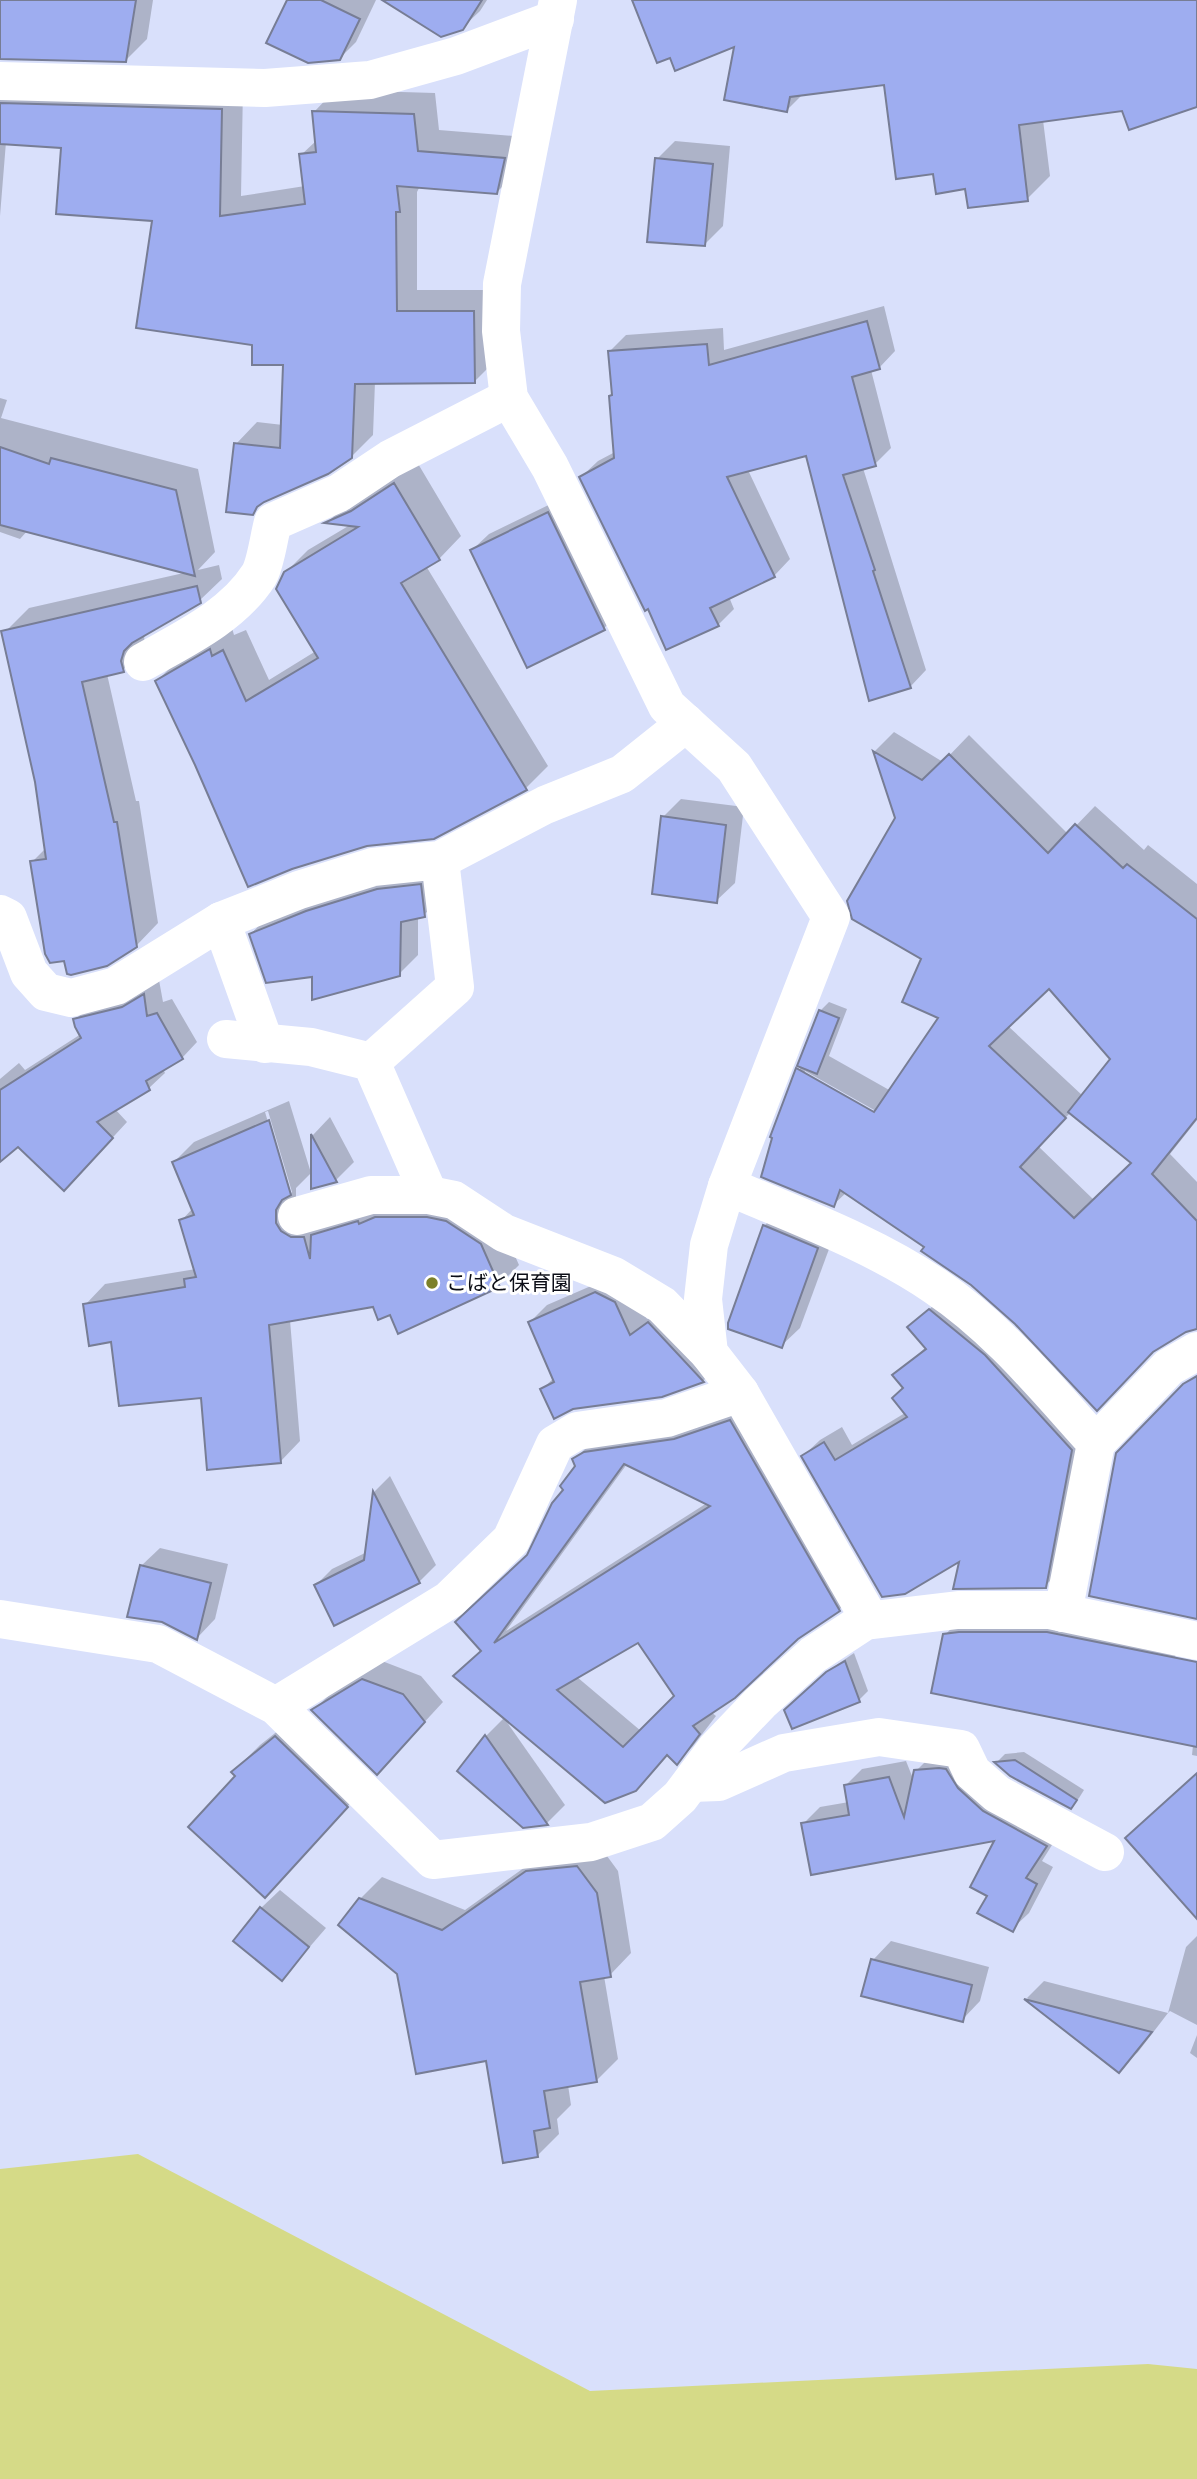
<svg xmlns="http://www.w3.org/2000/svg" width="1197" height="2479" font-family="Karla,'Noto Sans JP',sans-serif">
	<style>
		.green { fill: #d5da87 }
		.shadow { fill: #0003; fill-rule: evenodd }
		.building { fill: #9eadf0; stroke: #777d95; stroke-width: 2; fill-rule: evenodd }
		.lines { fill: none; stroke-linecap: round; stroke-linejoin: round }
		.minor { stroke: #fff; stroke-width: 38 }
		.poi-dot { fill: #7c8029; stroke: #fff; stroke-width: 2.5 }
		.labels { text-anchor: middle; stroke-width: 6; stroke-linejoin: round; paint-order: stroke }
		.poi-label { font-size: 21px; fill: #0c0e17; stroke: #fff; text-anchor: start }
	</style>
	<rect width="100%" height="100%" fill="#d9e0fb"/>
	<!-- green -->
	<path class="green" d="M 138,2154 L 590,2391 L 1148,2364 L 1197,2369 L 1197,2479 L 0,2479 L 0,2169 Z"/>
	<!-- shadow -->
	<g class="shadow">
		<path d="M 0,0 L 153,0 L 147,39 L 125,61 L 0,40 Z"/>
		<path d="M 289,0 L 376,0 L 356,42 L 339,59 Z"/>
		<path d="M 385,0 L 487,0 L 480,11 L 462,28 Z"/>
		<path d="M 641,0 L 1197,0 L 1197,105 L 1124,109 L 1043,120 L 1050,176 L 1027,199 L 967,187 L 935,172 L 886,83 L 803,94 L 787,110 L 737,45 Z"/>
		<path d="M 0,80 L 243,88 L 241,196 L 305,186 L 301,155 L 317,140 L 314,112 L 335,90 L 435,93 L 439,130 L 525,137 L 518,171 L 497,192 L 420,186 L 417,192 L 417,290 L 495,290 L 496,360 L 474,382 L 375,382 L 373,435 L 351,457 L 266,499 L 252,513 L 236,444 L 257,422 L 283,425 L 285,363 L 254,344 L 154,219 L 63,146 L 6,142 L 0,216 Z"/>
		<path d="M 675,141 L 730,146 L 723,226 L 704,245 L 657,159 Z"/>
		<path d="M 884,306 L 895,351 L 879,368 L 871,370 L 891,448 L 875,464 L 863,468 L 926,670 L 910,687 L 808,454 L 748,470 L 790,559 L 774,576 L 729,597 L 734,609 L 718,625 L 649,607 L 581,477 L 598,461 L 615,452 L 610,351 L 626,335 L 723,328 L 724,350 Z"/>
		<path d="M 0,398 L 7,400 L 1,418 L 198,469 L 215,552 L 198,570 L 219,565 L 222,579 L 199,601 L 144,634 L 145,648 L 123,670 L 107,674 L 136,801 L 139,801 L 158,923 L 136,946 L 32,862 L 46,848 L 37,782 L 6,631 L 29,608 L 188,572 L 28,530 L 20,539 L 0,532 Z"/>
		<path d="M 417,462 L 461,536 L 439,559 L 426,566 L 548,766 L 526,788 L 196,764 L 157,681 L 179,659 L 232,628 L 234,635 L 246,630 L 269,680 L 316,651 L 285,573 L 308,550 L 350,525 L 328,522 L 348,502 Z"/>
		<path d="M 565,497 L 621,612 L 604,628 L 528,666 L 472,550 L 489,534 Z"/>
		<path d="M 894,732 L 943,762 L 969,735 L 1068,834 L 1095,806 L 1144,850 L 1148,845 L 1197,884 L 1197,1120 L 1170,1154 L 1197,1182 L 1197,1328 L 1185,1330 L 1158,1346 L 1017,1322 L 926,1247 L 847,1192 L 833,1205 L 772,1136 L 801,1066 L 820,1011 L 829,1002 L 847,1009 L 829,1056 L 891,1091 L 941,1018 L 923,958 L 897,819 L 875,751 ZM 1049,987 L 1112,1059 L 1083,1096 L 1008,1026 ZM 805,1071 L 883,1115 L 881,1118 L 805,1075 ZM 1071,1112 L 1133,1162 L 1094,1200 L 1038,1146 Z"/>
		<path d="M 681,799 L 744,807 L 735,883 L 716,901 L 663,817 Z"/>
		<path d="M 439,866 L 442,896 L 424,915 L 418,916 L 418,955 L 399,974 L 314,975 L 251,934 L 269,915 Z"/>
		<path d="M 159,980 L 163,1002 L 172,999 L 197,1042 L 182,1058 L 163,1069 L 165,1073 L 149,1088 L 115,1109 L 127,1122 L 80,1173 L 0,1136 L 0,1079 L 19,1063 L 25,1070 L 81,1034 L 75,1020 L 91,1004 Z"/>
		<path d="M 289,1101 L 311,1173 L 296,1188 L 296,1202 L 378,1202 L 501,1224 L 519,1265 L 499,1285 L 391,1313 L 374,1305 L 290,1320 L 300,1441 L 280,1462 L 202,1396 L 113,1340 L 85,1305 L 105,1284 L 196,1269 L 181,1221 L 193,1208 L 174,1162 L 194,1142 ZM 268,1111 L 292,1192 L 290,1195 L 265,1112 Z"/>
		<path d="M 330,1117 L 354,1162 L 336,1180 L 313,1187 L 313,1135 Z"/>
		<path d="M 783,1207 L 836,1230 L 800,1328 L 781,1346 L 764,1226 Z"/>
		<path d="M 614,1276 L 632,1285 L 647,1319 L 666,1306 L 720,1364 L 703,1381 L 661,1395 L 542,1389 L 554,1378 L 530,1322 L 547,1305 Z"/>
		<path d="M 947,1293 L 1088,1432 L 1062,1569 L 1045,1586 L 961,1558 L 803,1456 L 820,1440 L 842,1427 L 852,1445 L 905,1413 L 904,1388 L 895,1375 L 926,1347 L 910,1327 Z"/>
		<path d="M 747,1404 L 856,1593 L 839,1610 L 797,1637 L 711,1712 L 716,1716 L 693,1746 L 677,1762 L 668,1754 L 635,1789 L 483,1650 L 529,1554 L 577,1466 L 574,1460 L 591,1443 ZM 627,1464 L 707,1503 L 506,1631 ZM 639,1641 L 676,1696 L 641,1731 L 577,1677 Z"/>
		<path d="M 390,1476 L 436,1565 L 419,1582 L 316,1585 L 332,1569 L 367,1552 L 375,1491 Z"/>
		<path d="M 160,1548 L 228,1564 L 215,1619 L 197,1638 L 141,1566 Z"/>
		<path d="M 962,1617 L 1179,1639 L 1175,1658 L 1197,1662 L 1197,1756 L 1192,1755 L 1193,1745 L 945,1635 Z"/>
		<path d="M 854,1653 L 868,1691 L 859,1700 L 793,1727 L 796,1702 L 838,1664 Z"/>
		<path d="M 382,1661 L 421,1676 L 443,1702 L 395,1754 L 314,1710 L 332,1692 Z"/>
		<path d="M 303,1711 L 373,1779 L 265,1895 L 237,1775 L 233,1772 L 260,1745 Z"/>
		<path d="M 504,1718 L 565,1805 L 547,1823 L 524,1826 L 459,1771 L 486,1736 Z"/>
		<path d="M 1024,1752 L 1084,1790 L 1079,1798 L 1070,1807 L 997,1762 L 1005,1754 Z"/>
		<path d="M 933,1754 L 1062,1829 L 1042,1861 L 1053,1867 L 1029,1913 L 1012,1929 L 989,1895 L 997,1838 L 803,1824 L 820,1807 L 849,1802 L 845,1786 L 862,1769 L 906,1761 L 914,1781 L 916,1771 Z"/>
		<path d="M 599,1845 L 618,1871 L 631,1953 L 610,1975 L 604,1976 L 618,2059 L 596,2081 L 568,2085 L 571,2105 L 557,2119 L 559,2134 L 537,2156 L 487,2058 L 399,1973 L 360,1899 L 382,1877 L 465,1910 L 549,1850 Z"/>
		<path d="M 280,1890 L 326,1928 L 282,1979 L 261,1908 Z"/>
		<path d="M 1197,1936 L 1197,2025 L 1170,2011 L 1168,2013 L 1186,1947 Z"/>
		<path d="M 891,1941 L 989,1967 L 980,2001 L 962,2020 L 873,1960 Z"/>
		<path d="M 1044,1981 L 1168,2013 L 1138,2052 L 1119,2070 L 1027,1998 Z"/>
		<path d="M 1197,2035 L 1197,2058 L 1190,2053 Z"/>
	</g>
	<!-- building -->
	<g class="building">
		<path d="M 0,0 L 136,0 L 126,62 L 0,59 Z"/>
		<path d="M 287,0 L 321,0 L 360,19 L 340,60 L 308,63 L 266,43 Z"/>
		<path d="M 382,0 L 482,0 L 463,30 L 441,37 Z"/>
		<path d="M 632,0 L 1197,0 L 1197,107 L 1129,130 L 1122,111 L 1019,125 L 1028,201 L 968,208 L 965,189 L 936,194 L 933,174 L 896,179 L 884,85 L 790,97 L 787,112 L 724,100 L 734,47 L 675,71 L 670,58 L 657,63 Z"/>
		<path d="M 0,103 L 222,109 L 220,216 L 305,204 L 299,154 L 316,152 L 312,111 L 414,114 L 418,151 L 505,158 L 497,194 L 397,186 L 400,212 L 396,212 L 397,311 L 474,311 L 475,383 L 355,384 L 352,458 L 328,474 L 264,502 L 257,507 L 253,515 L 226,512 L 234,443 L 280,448 L 283,365 L 252,365 L 252,345 L 136,328 L 152,221 L 56,214 L 61,148 L 0,144 Z"/>
		<path d="M 655,158 L 713,164 L 705,246 L 647,242 Z"/>
		<path d="M 867,321 L 880,369 L 852,377 L 876,466 L 843,475 L 875,570 L 873,571 L 911,688 L 869,701 L 806,456 L 727,477 L 775,577 L 710,608 L 719,626 L 666,650 L 648,609 L 645,611 L 579,477 L 614,458 L 609,396 L 612,395 L 608,351 L 707,344 L 709,365 Z"/>
		<path d="M 0,447 L 49,464 L 51,458 L 176,490 L 195,576 L 0,525 Z"/>
		<path d="M 394,483 L 440,560 L 401,583 L 527,790 L 434,839 L 367,846 L 292,869 L 248,887 L 195,765 L 155,681 L 210,649 L 212,656 L 223,650 L 246,701 L 318,658 L 276,589 L 284,572 L 358,527 L 324,523 L 351,511 Z"/>
		<path d="M 548,512 L 605,630 L 527,668 L 470,550 Z"/>
		<path d="M 197,586 L 201,603 L 132,643 L 124,651 L 121,661 L 124,672 L 82,682 L 114,822 L 117,822 L 137,947 L 107,966 L 71,975 L 67,974 L 64,961 L 50,963 L 45,954 L 30,861 L 46,859 L 35,782 L 1,631 Z"/>
		<path d="M 873,751 L 922,780 L 949,754 L 1048,853 L 1075,824 L 1123,868 L 1127,864 L 1197,919 L 1197,1118 L 1152,1174 L 1197,1221 L 1197,1329 L 1186,1332 L 1153,1352 L 1097,1411 L 1015,1324 L 971,1285 L 921,1251 L 924,1247 L 840,1190 L 834,1207 L 761,1177 L 772,1138 L 770,1137 L 796,1068 L 874,1112 L 938,1018 L 902,1002 L 921,959 L 852,919 L 847,901 L 895,818 ZM 1049,989 L 1110,1059 L 1068,1112 L 1131,1163 L 1074,1218 L 1020,1167 L 1066,1118 L 989,1046 Z"/>
		<path d="M 661,816 L 726,825 L 717,903 L 652,894 Z"/>
		<path d="M 421,884 L 425,917 L 401,922 L 400,976 L 312,1000 L 312,977 L 266,983 L 249,934 L 306,911 L 377,889 Z"/>
		<path d="M 144,994 L 147,1016 L 157,1013 L 183,1059 L 146,1081 L 150,1090 L 97,1122 L 113,1138 L 64,1191 L 18,1147 L 0,1162 L 0,1090 L 81,1038 L 75,1027 L 73,1019 L 122,1007 Z"/>
		<path d="M 819,1010 L 839,1018 L 817,1074 L 797,1066 Z"/>
		<path d="M 269,1120 L 291,1195 L 282,1200 L 276,1210 L 276,1223 L 281,1231 L 291,1237 L 304,1237 L 310,1259 L 311,1235 L 358,1221 L 359,1224 L 375,1217 L 427,1217 L 446,1221 L 481,1244 L 500,1287 L 398,1334 L 390,1315 L 378,1320 L 373,1307 L 269,1325 L 281,1463 L 207,1470 L 201,1398 L 119,1406 L 111,1342 L 89,1346 L 83,1304 L 185,1287 L 184,1279 L 196,1277 L 179,1220 L 194,1215 L 172,1162 Z"/>
		<path d="M 311,1134 L 337,1182 L 311,1189 Z"/>
		<path d="M 763,1225 L 818,1248 L 782,1348 L 728,1329 L 728,1323 Z"/>
		<path d="M 595,1292 L 615,1302 L 630,1335 L 648,1322 L 704,1382 L 662,1397 L 573,1409 L 554,1419 L 540,1389 L 554,1382 L 528,1322 Z"/>
		<path d="M 929,1309 L 985,1355 L 1072,1450 L 1046,1588 L 953,1589 L 959,1562 L 905,1594 L 882,1597 L 801,1456 L 824,1442 L 835,1460 L 907,1417 L 892,1398 L 903,1388 L 892,1375 L 926,1349 L 907,1327 Z"/>
		<path d="M 1197,1376 L 1197,1619 L 1089,1596 L 1116,1453 L 1183,1384 Z"/>
		<path d="M 730,1420 L 840,1611 L 798,1639 L 735,1698 L 693,1726 L 700,1734 L 677,1765 L 667,1755 L 636,1791 L 605,1803 L 453,1676 L 481,1651 L 455,1622 L 527,1555 L 552,1503 L 563,1490 L 560,1486 L 575,1466 L 572,1459 L 584,1452 L 674,1439 ZM 624,1464 L 710,1506 L 494,1643 ZM 638,1643 L 674,1696 L 623,1747 L 557,1690 Z"/>
		<path d="M 373,1491 L 420,1583 L 334,1626 L 314,1585 L 364,1560 Z"/>
		<path d="M 140,1565 L 211,1583 L 197,1640 L 162,1622 L 127,1617 Z"/>
		<path d="M 959,1632 L 1047,1632 L 1197,1662 L 1197,1747 L 931,1693 L 943,1634 Z"/>
		<path d="M 845,1661 L 860,1702 L 792,1729 L 784,1710 L 826,1672 Z"/>
		<path d="M 362,1679 L 403,1694 L 425,1722 L 377,1775 L 311,1710 Z"/>
		<path d="M 485,1735 L 548,1825 L 523,1828 L 457,1771 Z"/>
		<path d="M 275,1736 L 348,1807 L 265,1898 L 188,1827 L 235,1776 L 231,1772 Z"/>
		<path d="M 1015,1760 L 1077,1800 L 1071,1809 L 1010,1776 L 994,1762 Z"/>
		<path d="M 939,1768 L 946,1769 L 958,1788 L 983,1811 L 1047,1846 L 1026,1878 L 1037,1884 L 1013,1932 L 977,1913 L 987,1896 L 970,1887 L 994,1841 L 811,1875 L 801,1823 L 849,1815 L 844,1785 L 889,1777 L 904,1817 L 914,1770 Z"/>
		<path d="M 1197,1773 L 1197,1919 L 1125,1838 Z"/>
		<path d="M 577,1866 L 597,1893 L 611,1977 L 580,1982 L 597,2082 L 544,2091 L 550,2128 L 534,2131 L 538,2157 L 503,2163 L 486,2061 L 416,2074 L 397,1974 L 338,1925 L 359,1898 L 442,1930 L 526,1871 Z"/>
		<path d="M 260,1907 L 309,1947 L 282,1981 L 233,1941 Z"/>
		<path d="M 871,1959 L 972,1985 L 963,2022 L 861,1996 Z"/>
		<path d="M 1024,1999 L 1152,2032 L 1119,2073 Z"/>
	</g>
	<g class="lines">
		<!-- minor -->
		<g class="minor">
			<path d="M 0,81 L 265,88 L 370,80 L 456,56 L 555,19"/>
			<path d="M 143,662 C 184,639 233,616 259,575 C 266,563 269,536 273,522 L 339,493 L 390,459 L 509,398"/>
			<path d="M 0,914 L 8,918 L 29,973 L 46,992 L 71,998 L 116,986 L 221,921 L 299,890 L 373,867 L 440,860 L 545,805 L 622,774 L 686,723"/>
			<path d="M 221,921 L 265,1044"/>
			<path d="M 226,1039 L 311,1047 L 371,1062 L 429,1195"/>
			<path d="M 371,1062 L 455,987 L 440,860"/>
			<path d="M 727,1186 C 797,1216 872,1243 935,1286 C 998,1328 1046,1388 1096,1443 L 1063,1613"/>
			<path d="M 297,1216 L 371,1195 L 429,1195 L 454,1200 L 504,1233 L 614,1276 L 662,1305 L 709,1353"/>
			<path d="M 740,1393 L 870,1620"/>
			<path d="M 1096,1443 L 1169,1367 L 1197,1351"/>
			<path d="M 0,1619 L 158,1644 L 276,1706 L 433,1860 L 591,1842 L 652,1822 L 680,1797 L 716,1749 L 760,1703 L 813,1655 L 865,1621 L 958,1610 L 1049,1610 L 1197,1641"/>
			<path d="M 276,1706 L 449,1600 L 511,1540 L 555,1444 L 577,1431 L 667,1418 L 740,1393 L 709,1353 L 703,1299 L 709,1245 L 727,1186 L 831,917 L 734,767 L 667,706 L 550,467 L 509,398 L 501,331 L 502,284 L 558,0"/>
			<path d="M 691,1783 L 719,1782 L 784,1753 L 879,1737 L 961,1749 L 972,1772 L 997,1794 L 1105,1852"/>
		</g>
	</g>
	<!-- markers -->
	<circle class="poi-dot" cx="432" cy="1283" r="7"/>
	<g class="labels">
		<!-- poi labels -->
		<g class="poi-label">
			<text x="446" y="1290">こばと保育園</text>
		</g>
	</g>
</svg>
